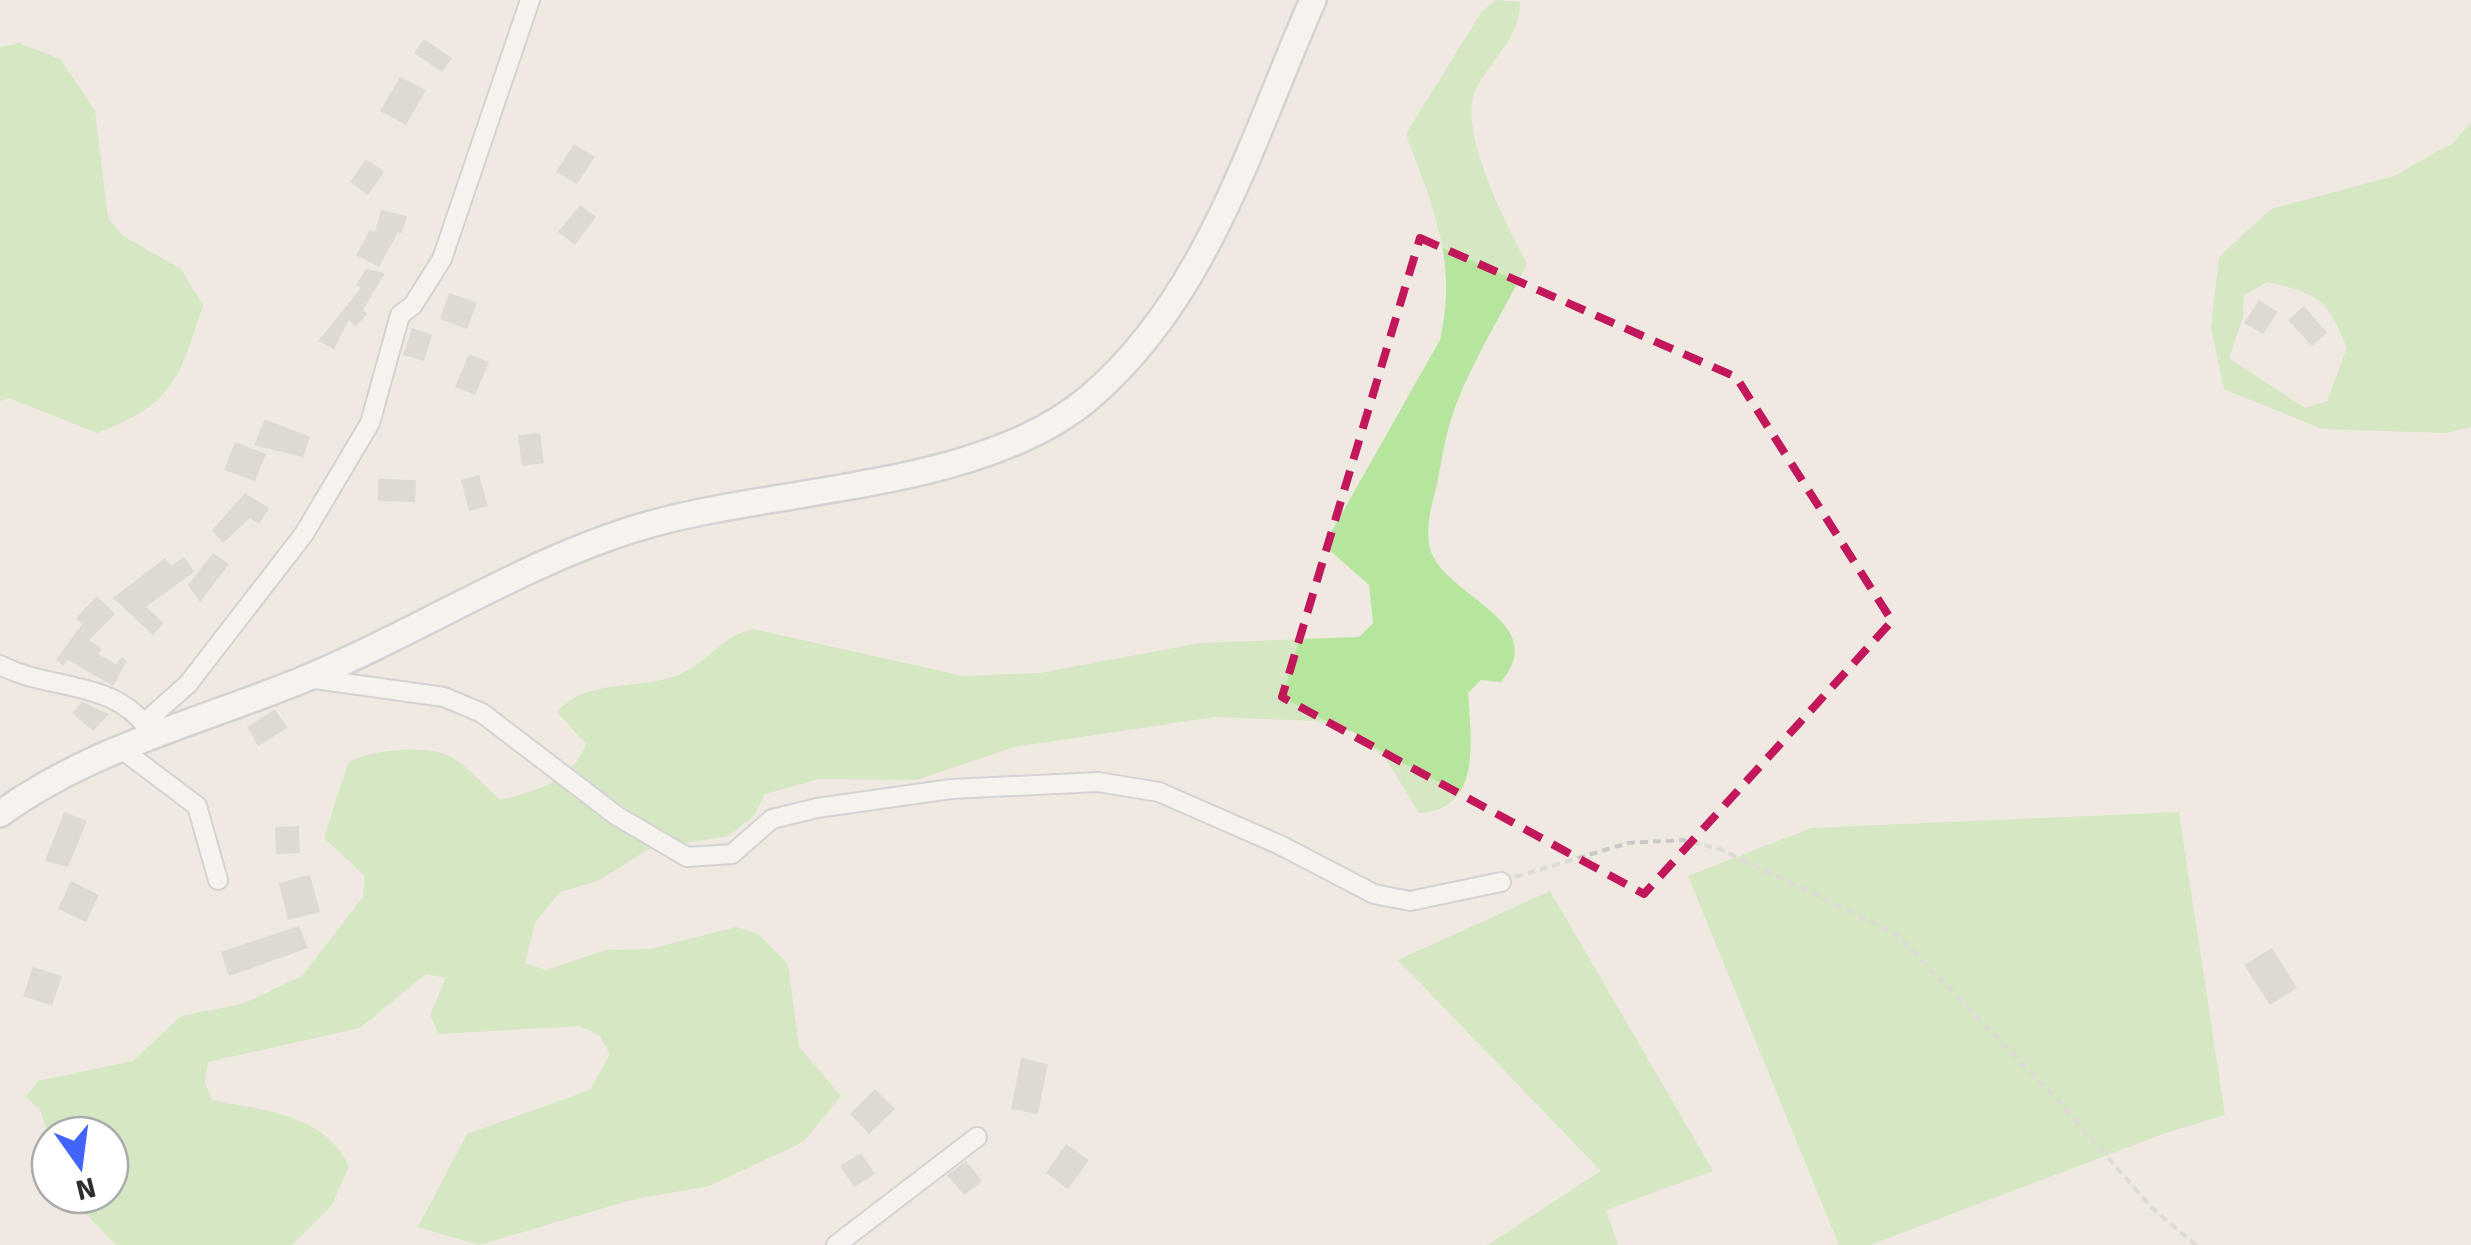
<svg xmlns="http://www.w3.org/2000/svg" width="2471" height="1245" font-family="Signika,sans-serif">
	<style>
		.green { fill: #b6e59e; fill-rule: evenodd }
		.building { fill: #cbc7bf }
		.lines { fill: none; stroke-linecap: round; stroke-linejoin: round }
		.street-casing { stroke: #b4b7c1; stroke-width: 22 }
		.secondary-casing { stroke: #b4b7c1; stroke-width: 30 }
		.path { stroke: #c9c9c9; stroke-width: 4; stroke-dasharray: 8 5; stroke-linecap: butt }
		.street { stroke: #fff; stroke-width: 18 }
		.secondary { stroke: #fff; stroke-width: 25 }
		.marked { fill: none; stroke: #c2185b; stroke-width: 8; stroke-dasharray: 20 12; stroke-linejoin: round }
	</style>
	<rect width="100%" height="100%" fill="#efe9e1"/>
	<!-- green -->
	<g class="green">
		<path d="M 1497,0 L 1520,2 C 1521,37 1491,59 1476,89 C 1456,130 1507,225 1527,264 C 1503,313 1465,372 1450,423 C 1444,443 1441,464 1437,484 C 1432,504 1426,523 1429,544 C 1437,596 1554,618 1501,682 L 1481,680 L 1468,693 C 1471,741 1482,810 1419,813 L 1386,759 L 1354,732 L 1316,721 L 1215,717 L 1014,747 L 917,780 L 819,779 L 765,794 L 754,816 L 728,836 L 649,849 L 598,881 L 560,892 L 535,923 L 525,963 L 546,970 L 605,950 L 650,949 L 736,927 L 758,934 L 788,964 L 799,1047 L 841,1096 L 803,1142 L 709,1186 L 631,1200 L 479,1245 L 418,1227 L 467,1134 L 590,1090 L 610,1054 L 600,1036 L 580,1026 L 439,1034 L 430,1015 L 446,978 L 426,974 L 360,1028 L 208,1062 L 205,1082 L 212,1100 C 264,1111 323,1113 349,1166 L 332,1205 L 292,1245 L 116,1245 L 72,1200 L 71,1195 L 110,1195 L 110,1135 L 50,1138 L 40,1110 L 26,1097 L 38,1081 L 133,1061 L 181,1016 L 242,1004 L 302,976 L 363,897 L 365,876 L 324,838 L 348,763 C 366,753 380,752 401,750 C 455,746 462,765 500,800 C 536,791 572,782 586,744 L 557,712 C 587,677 641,691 681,674 C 708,662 722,636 753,629 L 963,676 L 1040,673 L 1200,643 L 1359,637 L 1373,623 L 1369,585 L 1324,545 L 1440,340 C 1458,260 1433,208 1406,134 L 1482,11 Z"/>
		<path d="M 19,43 L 60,59 L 95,111 L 108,218 L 123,236 L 181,269 L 203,305 C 179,378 175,404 97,433 L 9,398 L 0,401 L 0,47 Z"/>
		<path d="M 2471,122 L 2471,427 L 2446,433 L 2322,429 L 2224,389 L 2211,328 L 2219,257 L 2271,209 L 2394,176 L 2453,143 ZM 2267,282 C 2317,293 2328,299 2347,348 L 2327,401 L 2305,408 L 2229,358 L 2243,318 L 2244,295 Z"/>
		<path d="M 2179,812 L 2225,1115 L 2163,1134 L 1870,1245 L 1839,1245 L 1688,876 L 1811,828 Z"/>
		<path d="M 1550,891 L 1713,1171 L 1606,1210 L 1618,1245 L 1487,1245 L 1601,1171 L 1398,960 Z"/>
	</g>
	<!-- building -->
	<g class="building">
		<path d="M 424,39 L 452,58 L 442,72 L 414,53 Z"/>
		<path d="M 400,77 L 426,90 L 406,125 L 380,111 Z"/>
		<path d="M 574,144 L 595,157 L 577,184 L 556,172 Z"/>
		<path d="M 366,159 L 384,172 L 368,195 L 350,182 Z"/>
		<path d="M 580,205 L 596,217 L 575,245 L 558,232 Z"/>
		<path d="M 381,210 L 407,216 L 402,233 L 398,232 L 379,267 L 356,255 L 370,230 L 375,232 Z"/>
		<path d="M 366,269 L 385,273 L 363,310 L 367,314 L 356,327 L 349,320 L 334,349 L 318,341 L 361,288 L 356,285 Z"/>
		<path d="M 449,293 L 477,303 L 467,329 L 440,319 Z"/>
		<path d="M 2259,300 L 2278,312 L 2263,334 L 2244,323 Z"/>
		<path d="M 2304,306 L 2327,333 L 2312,346 L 2288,320 Z"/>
		<path d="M 412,328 L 432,335 L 424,361 L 403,355 Z"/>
		<path d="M 469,354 L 489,362 L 475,395 L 455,387 Z"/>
		<path d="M 265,419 L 310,437 L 303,457 L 254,445 Z"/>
		<path d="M 540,433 L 544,463 L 522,466 L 518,435 Z"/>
		<path d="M 235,442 L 266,454 L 255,481 L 224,470 Z"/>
		<path d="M 479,475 L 488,506 L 469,511 L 461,480 Z"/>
		<path d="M 378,479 L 416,480 L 415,502 L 378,501 Z"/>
		<path d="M 245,493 L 269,508 L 259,524 L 250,518 L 223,543 L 212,530 Z"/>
		<path d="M 213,553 L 229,564 L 200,602 L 188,585 Z"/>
		<path d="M 184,557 L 194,572 L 146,607 L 164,623 L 153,635 L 113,598 L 165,558 L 171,566 Z"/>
		<path d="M 97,596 L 115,614 L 89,640 L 102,649 L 98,654 L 116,664 L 122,657 L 127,661 L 113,686 L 68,660 L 63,666 L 56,660 L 82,624 L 76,618 Z"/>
		<path d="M 82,702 L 109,714 L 93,731 L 72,713 Z"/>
		<path d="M 275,709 L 287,728 L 258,746 L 247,727 Z"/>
		<path d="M 64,812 L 87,821 L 68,867 L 45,861 Z"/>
		<path d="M 299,826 L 300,853 L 276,854 L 275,827 Z"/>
		<path d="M 310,875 L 320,912 L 288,920 L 279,883 Z"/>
		<path d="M 71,881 L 99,895 L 86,922 L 58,909 Z"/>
		<path d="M 299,926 L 308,948 L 229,976 L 221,952 Z"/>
		<path d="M 2272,948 L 2297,988 L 2270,1005 L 2244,965 Z"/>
		<path d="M 33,967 L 62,976 L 52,1006 L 23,996 Z"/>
		<path d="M 1021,1058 L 1048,1064 L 1038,1114 L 1011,1109 Z"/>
		<path d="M 875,1089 L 895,1109 L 869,1134 L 850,1114 Z"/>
		<path d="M 1066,1144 L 1089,1160 L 1068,1189 L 1046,1173 Z"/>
		<path d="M 861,1153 L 875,1174 L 854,1187 L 840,1166 Z"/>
		<path d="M 966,1161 L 982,1181 L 964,1195 L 947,1175 Z"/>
	</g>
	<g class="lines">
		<defs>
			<g id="street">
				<path d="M 0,665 C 49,691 114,679 148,729"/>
				<path d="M 308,678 L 444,697 L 482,713 L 617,816 L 687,857 L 732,854 L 772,819 L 817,808 L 951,789 L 1098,782 L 1159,792 L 1280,845 L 1374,894 L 1410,901 L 1501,882"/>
				<path d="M 144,723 L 188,684 L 304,534 L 370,423 L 400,315 L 413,305 L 442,259 L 530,0"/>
				<path d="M 120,748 L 197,806 L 218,880"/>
				<path d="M 836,1245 L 977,1137"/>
			</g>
			<path id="secondary" d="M 0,814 C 92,747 203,721 307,678 C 424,630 529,558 651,524 C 783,487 984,488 1090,397 C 1208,296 1252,138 1313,0"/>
		</defs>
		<!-- street casing -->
		<use href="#street" class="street-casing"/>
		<!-- secondary casing -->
		<use href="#secondary" class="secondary-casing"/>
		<!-- path -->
		<path class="path" d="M 1515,877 L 1628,843 L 1682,840 L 1720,849 L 1895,933 L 2054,1096 L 2152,1208 L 2196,1245"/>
		<!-- street -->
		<use href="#street" class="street"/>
		<!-- secondary -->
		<use href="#secondary" class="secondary"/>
	</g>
	<!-- marked area -->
	<path d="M0 0H2471V1245H0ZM 1420,238 L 1736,377 L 1892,621 L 1644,894 L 1282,697 Z" fill="#efe9e1" fill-opacity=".55" fill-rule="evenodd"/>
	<path class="marked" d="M 1420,238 L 1736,377 L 1892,621 L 1644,894 L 1282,697 Z"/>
	<!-- north arrow -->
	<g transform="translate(80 1165) rotate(166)"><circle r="48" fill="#ffffff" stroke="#ababab" stroke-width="2.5"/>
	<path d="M0-8L18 38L0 25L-18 38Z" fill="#4264fb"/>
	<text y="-15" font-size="28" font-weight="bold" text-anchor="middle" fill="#2e2e2e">N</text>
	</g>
</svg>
